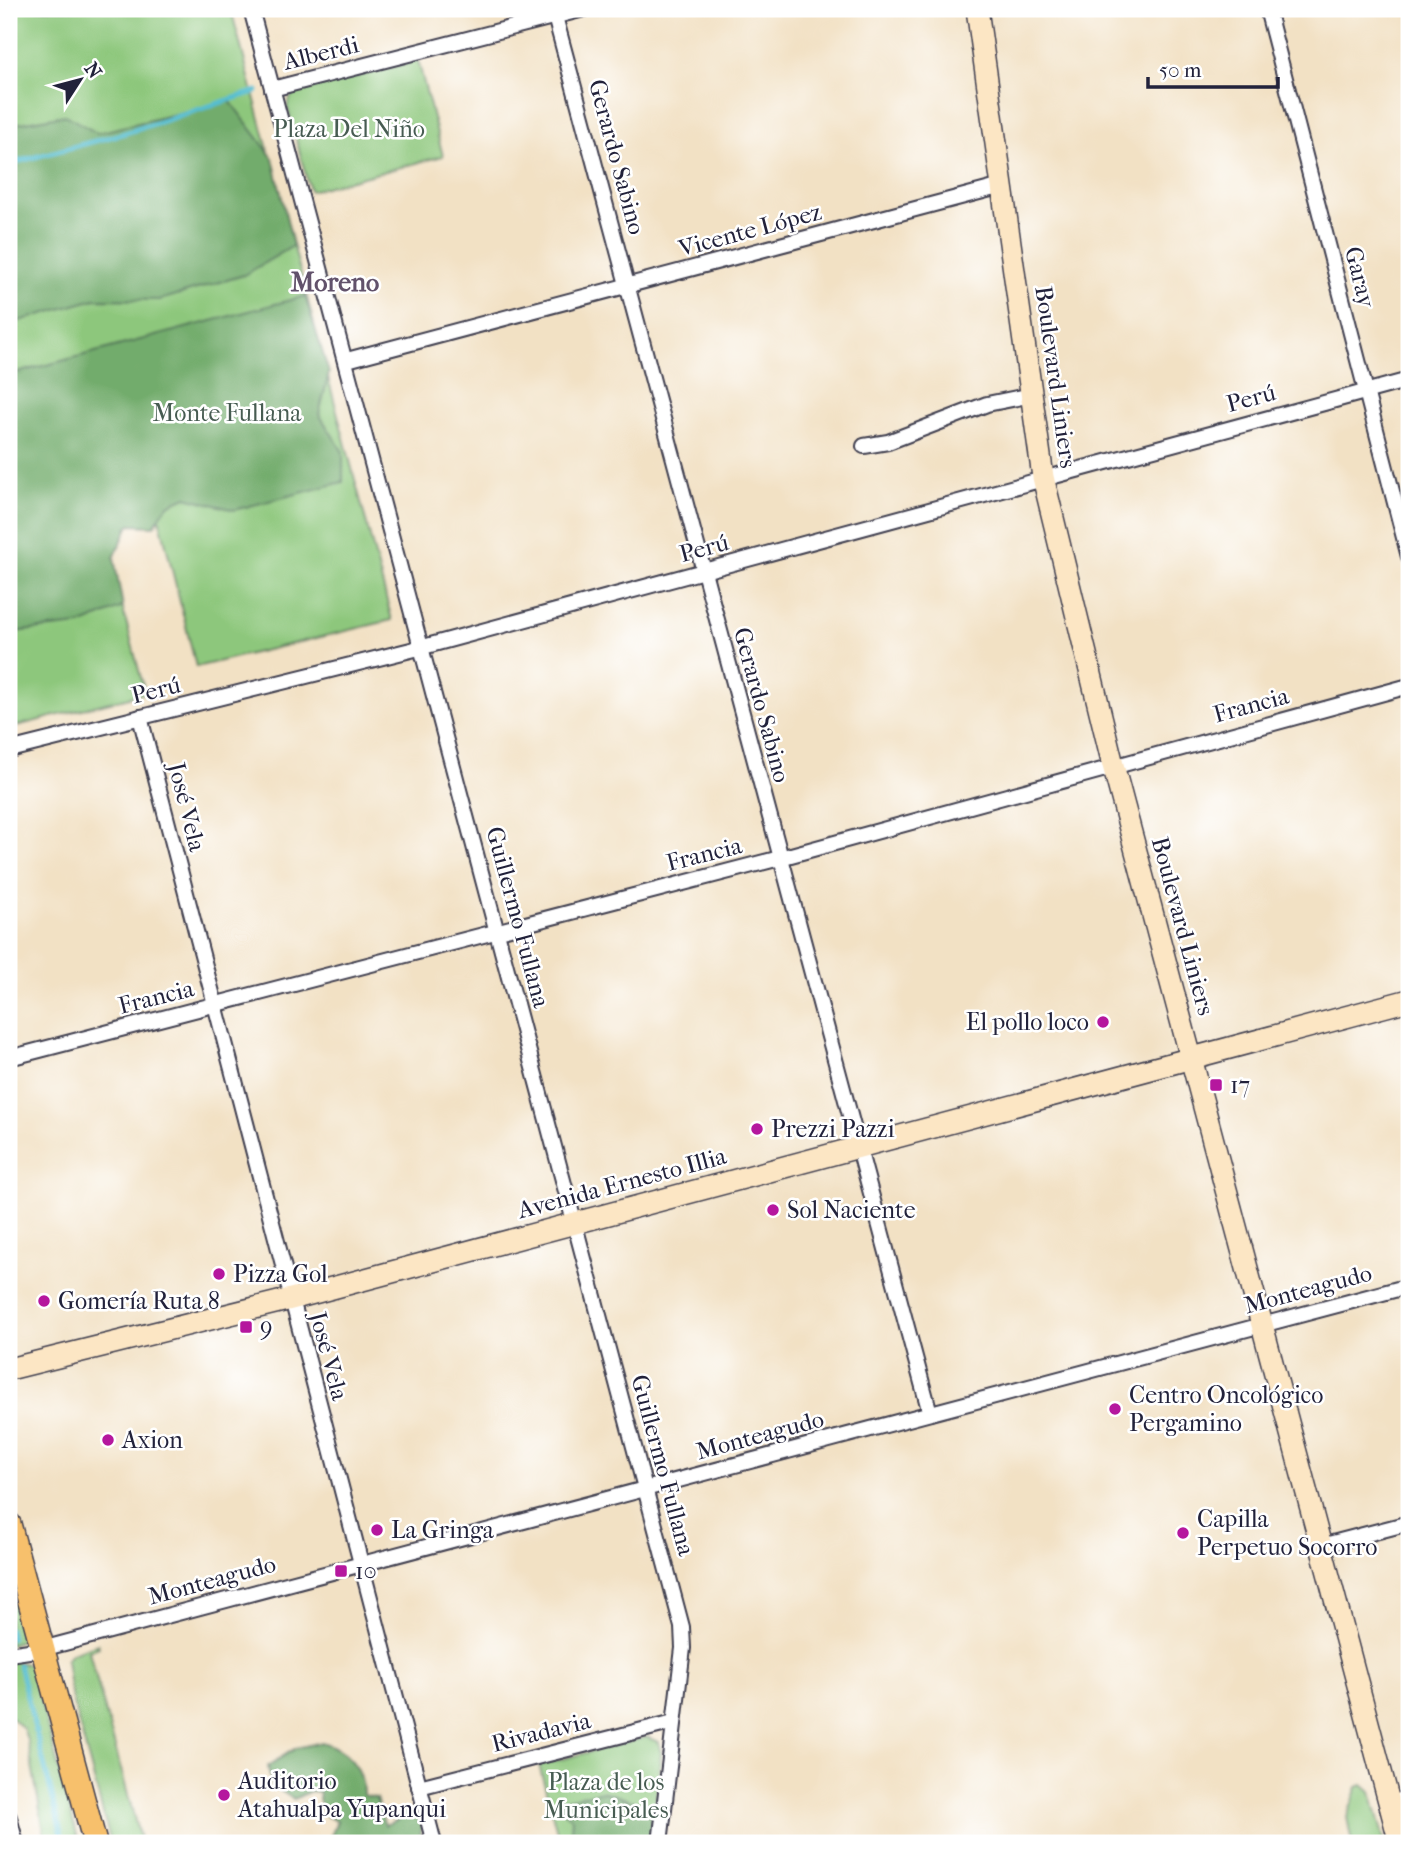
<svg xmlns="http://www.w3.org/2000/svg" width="1418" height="1852" font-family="'IM FELL French Canon',serif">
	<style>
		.green { fill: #8dc77c; stroke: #58745c; stroke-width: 2 }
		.forest { fill: #72ac6c; stroke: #4a6754; stroke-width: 2 }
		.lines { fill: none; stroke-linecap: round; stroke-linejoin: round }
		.stream { stroke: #54bed1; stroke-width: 5 }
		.minor-casing { stroke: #413f50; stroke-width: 18 }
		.secondary-casing { stroke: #413f50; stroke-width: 24 }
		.primary-casing { stroke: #413f50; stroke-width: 26 }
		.minor { stroke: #fff; stroke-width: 14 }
		.secondary { stroke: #fce6c4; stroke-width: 21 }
		.primary { stroke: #f7c06c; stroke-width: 23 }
		.poi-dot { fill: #b5179e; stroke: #fff; stroke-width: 2.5 }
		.labels { text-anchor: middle; stroke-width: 5; stroke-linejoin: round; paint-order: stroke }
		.street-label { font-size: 24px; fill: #22223b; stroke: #fff }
		.park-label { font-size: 24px; fill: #475c52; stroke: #fff }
		.poi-label { font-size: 24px; fill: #22223b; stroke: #fff; text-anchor: start }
		.neighbourhood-label { font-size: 26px; font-weight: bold; fill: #62526b; stroke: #fff }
	</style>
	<rect width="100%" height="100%" fill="#fff"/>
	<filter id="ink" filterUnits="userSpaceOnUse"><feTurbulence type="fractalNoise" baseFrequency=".0143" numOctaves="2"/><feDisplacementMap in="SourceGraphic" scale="14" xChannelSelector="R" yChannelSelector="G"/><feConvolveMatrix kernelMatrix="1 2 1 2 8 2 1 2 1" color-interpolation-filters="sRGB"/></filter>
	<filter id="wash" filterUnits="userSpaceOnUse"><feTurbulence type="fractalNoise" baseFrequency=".00686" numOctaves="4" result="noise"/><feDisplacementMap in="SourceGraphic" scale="28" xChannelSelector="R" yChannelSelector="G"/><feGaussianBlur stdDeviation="1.57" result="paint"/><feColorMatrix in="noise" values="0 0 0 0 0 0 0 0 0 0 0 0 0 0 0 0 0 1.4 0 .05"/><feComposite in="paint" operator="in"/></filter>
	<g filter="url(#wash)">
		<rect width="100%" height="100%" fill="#f2e1c4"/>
		<!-- green -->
		<g class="green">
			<path d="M 9,9 L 231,9 L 392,620 L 196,667 L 130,399 L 71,413 L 145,693 L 9,728 Z"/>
			<path d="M 418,60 L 443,156 L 310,191 L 287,106 L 292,94 Z"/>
			<path d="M 9,1581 L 22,1632 L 21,1640 L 9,1645 Z"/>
			<path d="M 98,1644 L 99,1647 L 89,1651 L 141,1843 L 111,1843 L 71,1694 L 66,1660 L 71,1653 Z"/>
			<path d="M 13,1661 L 31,1665 L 79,1843 L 46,1843 L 28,1743 L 23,1728 L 9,1716 L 9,1662 Z"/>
			<path d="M 647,1737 L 658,1742 L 661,1753 L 651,1843 L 560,1843 L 539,1765 Z"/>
			<path d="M 1363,1785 L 1371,1792 L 1385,1843 L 1352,1843 L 1347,1817 L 1358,1787 Z"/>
		</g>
		<!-- forest -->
		<g class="forest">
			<path d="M 230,101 L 273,158 L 293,246 L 244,275 L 160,300 L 95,299 L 9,324 L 9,125 L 65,115 L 97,133 Z"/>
			<path d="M 305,296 L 329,373 L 319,414 L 343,452 L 343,482 L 234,510 L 186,497 L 168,505 L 154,526 L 129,525 L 114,558 L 123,607 L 80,625 L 13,632 L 14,650 L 9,653 L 9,375 Z"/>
			<path d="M 322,1742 C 347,1750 364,1768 363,1795 L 376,1798 L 385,1825 L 397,1820 L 406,1810 L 422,1821 L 420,1843 L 328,1843 L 337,1821 L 326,1816 L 319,1800 L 320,1792 L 310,1791 L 294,1799 L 271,1785 L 268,1766 L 296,1748 Z"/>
			<path d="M 602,1791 L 648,1806 L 652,1830 L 646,1843 L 576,1843 L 570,1840 L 572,1819 L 562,1810 L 562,1800 Z"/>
		</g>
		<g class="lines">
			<!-- stream -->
			<g class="stream">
				<path d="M 9,164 L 125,133 L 257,91"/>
				<path d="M 9,1629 L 11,1638"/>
				<path d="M 19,1665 L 64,1843"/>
			</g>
		</g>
	</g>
	<g filter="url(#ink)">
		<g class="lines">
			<defs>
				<g id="minor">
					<path d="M 251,9 L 682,1627 L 683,1648 L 660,1843"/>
					<path d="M 553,9 L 930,1413"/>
					<path d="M 1267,9 L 1409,557"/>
					<path d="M 272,89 L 584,9"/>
					<path d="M 347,360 L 1002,186"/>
					<path d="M 864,446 L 888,442 L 987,404 L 1032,395"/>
					<path d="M 140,717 L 434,1843"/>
					<path d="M 9,750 L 423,647 L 1409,380"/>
					<path d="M 9,1058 L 780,858 L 1409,686"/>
					<path d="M 1321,1546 L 1409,1523"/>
					<path d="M 9,1654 L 42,1649 L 1409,1286"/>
					<path d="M 419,1787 L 674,1722"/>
					<path d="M 1390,1803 L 1409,1798"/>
					<path d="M 9,1817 L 16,1843"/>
				</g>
				<g id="secondary">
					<path d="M 977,9 L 1043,477 L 1113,765 L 1400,1843"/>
					<path d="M 9,1369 L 291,1299 L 1409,1000"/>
				</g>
				<path id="primary" d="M 9,1524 L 95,1843"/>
			</defs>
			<!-- minor casing -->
			<use href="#minor" class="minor-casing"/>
			<!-- secondary casing -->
			<use href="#secondary" class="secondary-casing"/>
			<!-- primary casing -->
			<use href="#primary" class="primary-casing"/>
			<!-- minor -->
			<use href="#minor" class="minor"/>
			<!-- secondary -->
			<use href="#secondary" class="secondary"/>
			<!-- primary -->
			<use href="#primary" class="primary"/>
		</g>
	</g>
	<!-- markers -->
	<g class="poi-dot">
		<circle cx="1103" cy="1022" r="7"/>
		<rect x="1209" y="1078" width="14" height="14" rx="3.5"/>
		<circle cx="757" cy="1129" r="7"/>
		<circle cx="773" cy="1210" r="7"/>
		<circle cx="219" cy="1274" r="7"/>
		<circle cx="44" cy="1301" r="7"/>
		<rect x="239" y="1320" width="14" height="14" rx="3.5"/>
		<circle cx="1115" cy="1409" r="7"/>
		<circle cx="108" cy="1440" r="7"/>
		<circle cx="377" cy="1530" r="7"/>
		<circle cx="1183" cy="1533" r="7"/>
		<rect x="334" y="1564" width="14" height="14" rx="3.5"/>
		<circle cx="224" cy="1795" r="7"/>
	</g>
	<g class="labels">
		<!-- street labels -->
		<g class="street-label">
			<text transform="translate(321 53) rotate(-14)" y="8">Alberdi</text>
			<text transform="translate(617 157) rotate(75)" y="8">Gerardo Sabino</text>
			<text transform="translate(750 230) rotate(-15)" y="8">Vicente López</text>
			<text transform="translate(1360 277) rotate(76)" y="8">Garay</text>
			<text transform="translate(1056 377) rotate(82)" y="8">Boulevard Liniers</text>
			<text transform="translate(1251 398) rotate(-15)" y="8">Perú</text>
			<text transform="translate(704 548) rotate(-15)" y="8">Perú</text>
			<text transform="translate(156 690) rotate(-14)" y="8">Perú</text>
			<text transform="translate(762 705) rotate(75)" y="8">Gerardo Sabino</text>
			<text transform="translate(1251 705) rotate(-15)" y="8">Francia</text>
			<text transform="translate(187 807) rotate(76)" y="8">José Vela</text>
			<text transform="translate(704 854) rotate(-14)" y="8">Francia</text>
			<text transform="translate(518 917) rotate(75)" y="8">Guillermo Fullana</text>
			<text transform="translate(1183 926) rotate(75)" y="8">Boulevard Liniers</text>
			<text transform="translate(156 997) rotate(-14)" y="8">Francia</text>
			<text transform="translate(622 1183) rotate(-15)" y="8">Avenida Ernesto Illia</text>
			<text transform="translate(1308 1289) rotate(-15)" y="8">Monteagudo</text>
			<text transform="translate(329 1356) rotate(75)" y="8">José Vela</text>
			<text transform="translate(760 1435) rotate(-15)" y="8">Monteagudo</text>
			<text transform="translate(663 1465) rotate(75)" y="8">Guillermo Fullana</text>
			<text transform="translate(212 1580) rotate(-15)" y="8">Monteagudo</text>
			<text transform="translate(541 1732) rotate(-14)" y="8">Rivadavia</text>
		</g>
		<!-- park labels -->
		<g class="park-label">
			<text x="349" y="137">Plaza Del Niño</text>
			<text x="227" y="421">Monte Fullana</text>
			<text x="606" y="1790">Plaza de los<tspan x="606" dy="28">Municipales</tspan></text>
		</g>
		<!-- poi labels -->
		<g class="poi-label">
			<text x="1089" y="1030" text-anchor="end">El pollo loco</text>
			<text x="1230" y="1093">17</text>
			<text x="771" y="1137">Prezzi Pazzi</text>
			<text x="787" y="1218">Sol Naciente</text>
			<text x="233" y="1282">Pizza Gol</text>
			<text x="58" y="1309">Gomería Ruta 8</text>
			<text x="260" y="1335">9</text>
			<text x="1129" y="1403">Centro Oncológico<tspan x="1129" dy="28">Pergamino</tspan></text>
			<text x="122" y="1448">Axion</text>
			<text x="1197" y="1527">Capilla<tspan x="1197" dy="28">Perpetuo Socorro</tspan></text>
			<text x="391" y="1538">La Gringa</text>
			<text x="355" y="1579">10</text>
			<text x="238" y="1789">Auditorio<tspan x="238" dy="28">Atahualpa Yupanqui</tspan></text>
		</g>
		<!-- neighbourhood labels -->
		<g class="neighbourhood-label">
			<text x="335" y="291">Moreno</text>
		</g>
	</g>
	<!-- margin -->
	<rect width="1418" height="1852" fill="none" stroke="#fff" stroke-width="35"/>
	<!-- north arrow -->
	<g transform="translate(80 80) rotate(54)" stroke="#ffffff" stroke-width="5" paint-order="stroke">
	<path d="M0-5L12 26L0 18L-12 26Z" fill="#22223b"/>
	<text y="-10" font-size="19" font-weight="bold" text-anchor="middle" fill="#22223b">N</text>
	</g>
	<!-- scale -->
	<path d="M1148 77v10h130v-10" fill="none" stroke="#22223b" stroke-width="3.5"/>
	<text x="1159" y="77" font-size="21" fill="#22223b" stroke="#ffffff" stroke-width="5" paint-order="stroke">50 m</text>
</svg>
